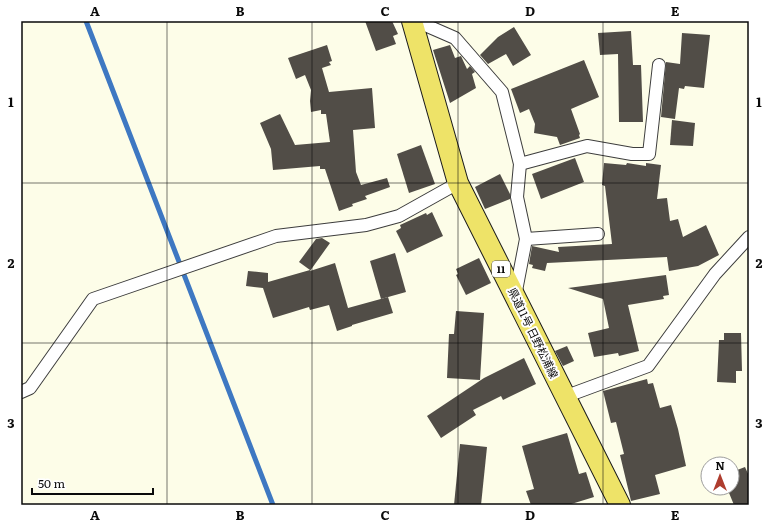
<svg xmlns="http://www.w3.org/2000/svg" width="770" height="526" font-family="Literata,'Noto Sans JP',serif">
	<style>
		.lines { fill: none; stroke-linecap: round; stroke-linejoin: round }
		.stream { stroke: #3e78c2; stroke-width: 5 }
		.building { fill: #514d47 }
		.street-casing { stroke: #3d3d3d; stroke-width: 14 }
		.primary-casing { stroke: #1b1b1b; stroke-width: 22 }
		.street { stroke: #fff; stroke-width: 12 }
		.primary { stroke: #eee368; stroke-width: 20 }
		.grid { fill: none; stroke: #0a0a0a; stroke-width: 1; stroke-opacity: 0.55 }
		.labels { text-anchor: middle; stroke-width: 4; stroke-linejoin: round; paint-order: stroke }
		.shield { fill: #fff; stroke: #545454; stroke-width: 1 }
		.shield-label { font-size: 10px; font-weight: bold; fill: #0a0a0a }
		.street-label { font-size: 11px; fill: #0a0a0a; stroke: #fff }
		.neatline { fill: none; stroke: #0a0a0a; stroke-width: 1.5 }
		.grid-label { font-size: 13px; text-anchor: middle; font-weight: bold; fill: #0a0a0a }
	</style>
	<rect width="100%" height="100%" fill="#fdfde8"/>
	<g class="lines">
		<!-- stream -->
		<path class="stream" d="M 86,21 L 273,505"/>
	</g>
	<!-- building -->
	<g class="building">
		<path d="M 365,21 L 392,21 L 398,34 L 393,36 L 396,44 L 376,51 Z"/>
		<path d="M 514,27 L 531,55 L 513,66 L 506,54 L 488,64 L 480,55 L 498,37 Z"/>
		<path d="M 631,31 L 633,65 L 641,65 L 643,122 L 619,122 L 618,54 L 600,55 L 598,33 Z"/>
		<path d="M 682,33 L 710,35 L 704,88 L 685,86 L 684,89 L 679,88 L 675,119 L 661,117 L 666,62 L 680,64 Z"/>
		<path d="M 327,45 L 332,61 L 329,62 L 331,65 L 322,68 L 329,92 L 372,88 L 375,128 L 353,130 L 356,172 L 361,185 L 387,178 L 390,187 L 365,196 L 367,199 L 352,204 L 353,206 L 339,211 L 325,169 L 320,169 L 320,166 L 273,170 L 271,149 L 260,123 L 280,114 L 295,145 L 330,142 L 326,114 L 321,114 L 321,110 L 311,112 L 310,101 L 311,90 L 305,75 L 296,79 L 288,58 Z"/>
		<path d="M 450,45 L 455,58 L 461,56 L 467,69 L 470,66 L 475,72 L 472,74 L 476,88 L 450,103 L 433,50 Z"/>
		<path d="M 584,60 L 599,97 L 571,109 L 580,134 L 579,135 L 580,138 L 560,145 L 557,137 L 534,133 L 535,124 L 529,109 L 520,113 L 511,89 Z"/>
		<path d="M 672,120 L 695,123 L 693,146 L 670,145 Z"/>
		<path d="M 421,145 L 435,184 L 409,193 L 397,154 Z"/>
		<path d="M 575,158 L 584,182 L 541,199 L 532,174 Z"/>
		<path d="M 604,163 L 626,165 L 627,163 L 646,166 L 646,163 L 661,165 L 657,199 L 667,198 L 670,221 L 678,219 L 683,237 L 706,225 L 719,255 L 698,266 L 669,271 L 667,257 L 547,263 L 545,271 L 532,268 L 533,265 L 529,264 L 532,246 L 559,252 L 558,247 L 612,244 L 605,186 L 602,185 Z"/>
		<path d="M 500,174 L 510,194 L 510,199 L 485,209 L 475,187 Z"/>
		<path d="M 432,212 L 443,236 L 407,253 L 396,231 L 401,228 L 400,225 L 426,213 L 427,215 Z"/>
		<path d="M 322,238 L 330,243 L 310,271 L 335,263 L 348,308 L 388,297 L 393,313 L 352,325 L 352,326 L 337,331 L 329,305 L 310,310 L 309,307 L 273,318 L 263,288 L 246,286 L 248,271 L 268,273 L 268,282 L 310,270 L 299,262 L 316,239 Z"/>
		<path d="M 395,253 L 406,292 L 381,299 L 370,261 Z"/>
		<path d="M 479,258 L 491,283 L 466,295 L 456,275 L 458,274 L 456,269 Z"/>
		<path d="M 666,275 L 669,295 L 663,296 L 664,299 L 628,305 L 639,351 L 619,356 L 618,353 L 594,357 L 588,333 L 609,328 L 603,299 L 568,288 Z"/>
		<path d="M 456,311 L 484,313 L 480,380 L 447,378 L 449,334 L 454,334 Z"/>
		<path d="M 724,333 L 741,333 L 742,371 L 736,371 L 736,383 L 717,382 L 719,340 L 724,340 Z"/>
		<path d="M 567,346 L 574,361 L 563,366 L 555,351 Z"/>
		<path d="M 524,358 L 536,384 L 503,400 L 501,396 L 473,410 L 476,415 L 441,438 L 427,416 L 484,378 Z"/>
		<path d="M 647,379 L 648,384 L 653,383 L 660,408 L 671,405 L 678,429 L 686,466 L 655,475 L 660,494 L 631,501 L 620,455 L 624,454 L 616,422 L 611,423 L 603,391 Z"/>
		<path d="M 567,433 L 579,474 L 586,472 L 594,497 L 568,505 L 531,505 L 526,491 L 534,489 L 522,446 Z"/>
		<path d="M 460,444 L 487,447 L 481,505 L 454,505 Z"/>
		<path d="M 745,467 L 749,476 L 749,505 L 734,505 L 727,488 L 732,488 L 732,472 Z"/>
	</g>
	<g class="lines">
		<defs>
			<g id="street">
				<path d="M 416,21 L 455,38 L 502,92 L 520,164 L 517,197 L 526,239 L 515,296"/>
				<path d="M 520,164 L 587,146 L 632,154 L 649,154 L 659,65"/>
				<path d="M 526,239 L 598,234"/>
				<path d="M 21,392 L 30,388 L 93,299 L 276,236 L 366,225 L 399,216 L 458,183"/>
				<path d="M 564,397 L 648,366 L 715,274 L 749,237"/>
			</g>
			<path id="primary" d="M 412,21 L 458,183 L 620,505"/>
		</defs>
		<!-- street casing -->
		<use href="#street" class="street-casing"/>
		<!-- primary casing -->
		<use href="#primary" class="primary-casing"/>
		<!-- street -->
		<use href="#street" class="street"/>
		<!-- primary -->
		<use href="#primary" class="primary"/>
	</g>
	<!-- grid -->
	<path class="grid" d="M 167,21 L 167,505M 312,21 L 312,505M 458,21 L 458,505M 603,21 L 603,505M 21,183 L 749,183M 21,343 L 749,343"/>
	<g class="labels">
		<!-- shield labels -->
		<rect class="shield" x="492" y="261" width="18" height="16" rx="3"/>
		<g class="shield-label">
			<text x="501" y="273">11</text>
		</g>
		<!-- street labels -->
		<g class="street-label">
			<text transform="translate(533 333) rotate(64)" y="4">県道11号 日野松浦線</text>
		</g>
	</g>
	<!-- border -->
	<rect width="770" height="526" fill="none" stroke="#ffffff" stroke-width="44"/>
	<!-- north arrow -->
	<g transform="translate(720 476)"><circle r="19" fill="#ffffff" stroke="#9d9d9d"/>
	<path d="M0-3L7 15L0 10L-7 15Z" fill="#ae3c2e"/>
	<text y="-6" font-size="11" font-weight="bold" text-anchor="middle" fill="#0a0a0a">N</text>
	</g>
	<!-- scale -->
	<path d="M32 488v6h121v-6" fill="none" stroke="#0a0a0a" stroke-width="2"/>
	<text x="38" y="488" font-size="12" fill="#0a0a0a" stroke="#ffffff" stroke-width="3" paint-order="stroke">50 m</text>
	<rect x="22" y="22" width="726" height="482" class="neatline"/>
	<g class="grid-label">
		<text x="95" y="16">A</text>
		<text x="240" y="16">B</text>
		<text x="385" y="16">C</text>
		<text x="530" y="16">D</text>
		<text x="675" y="16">E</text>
		<text x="11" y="107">1</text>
		<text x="759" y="107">1</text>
		<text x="11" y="268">2</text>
		<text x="759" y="268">2</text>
		<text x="11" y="428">3</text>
		<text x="759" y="428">3</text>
		<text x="95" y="520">A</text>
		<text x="240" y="520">B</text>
		<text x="385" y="520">C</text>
		<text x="530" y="520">D</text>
		<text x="675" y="520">E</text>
	</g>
</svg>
